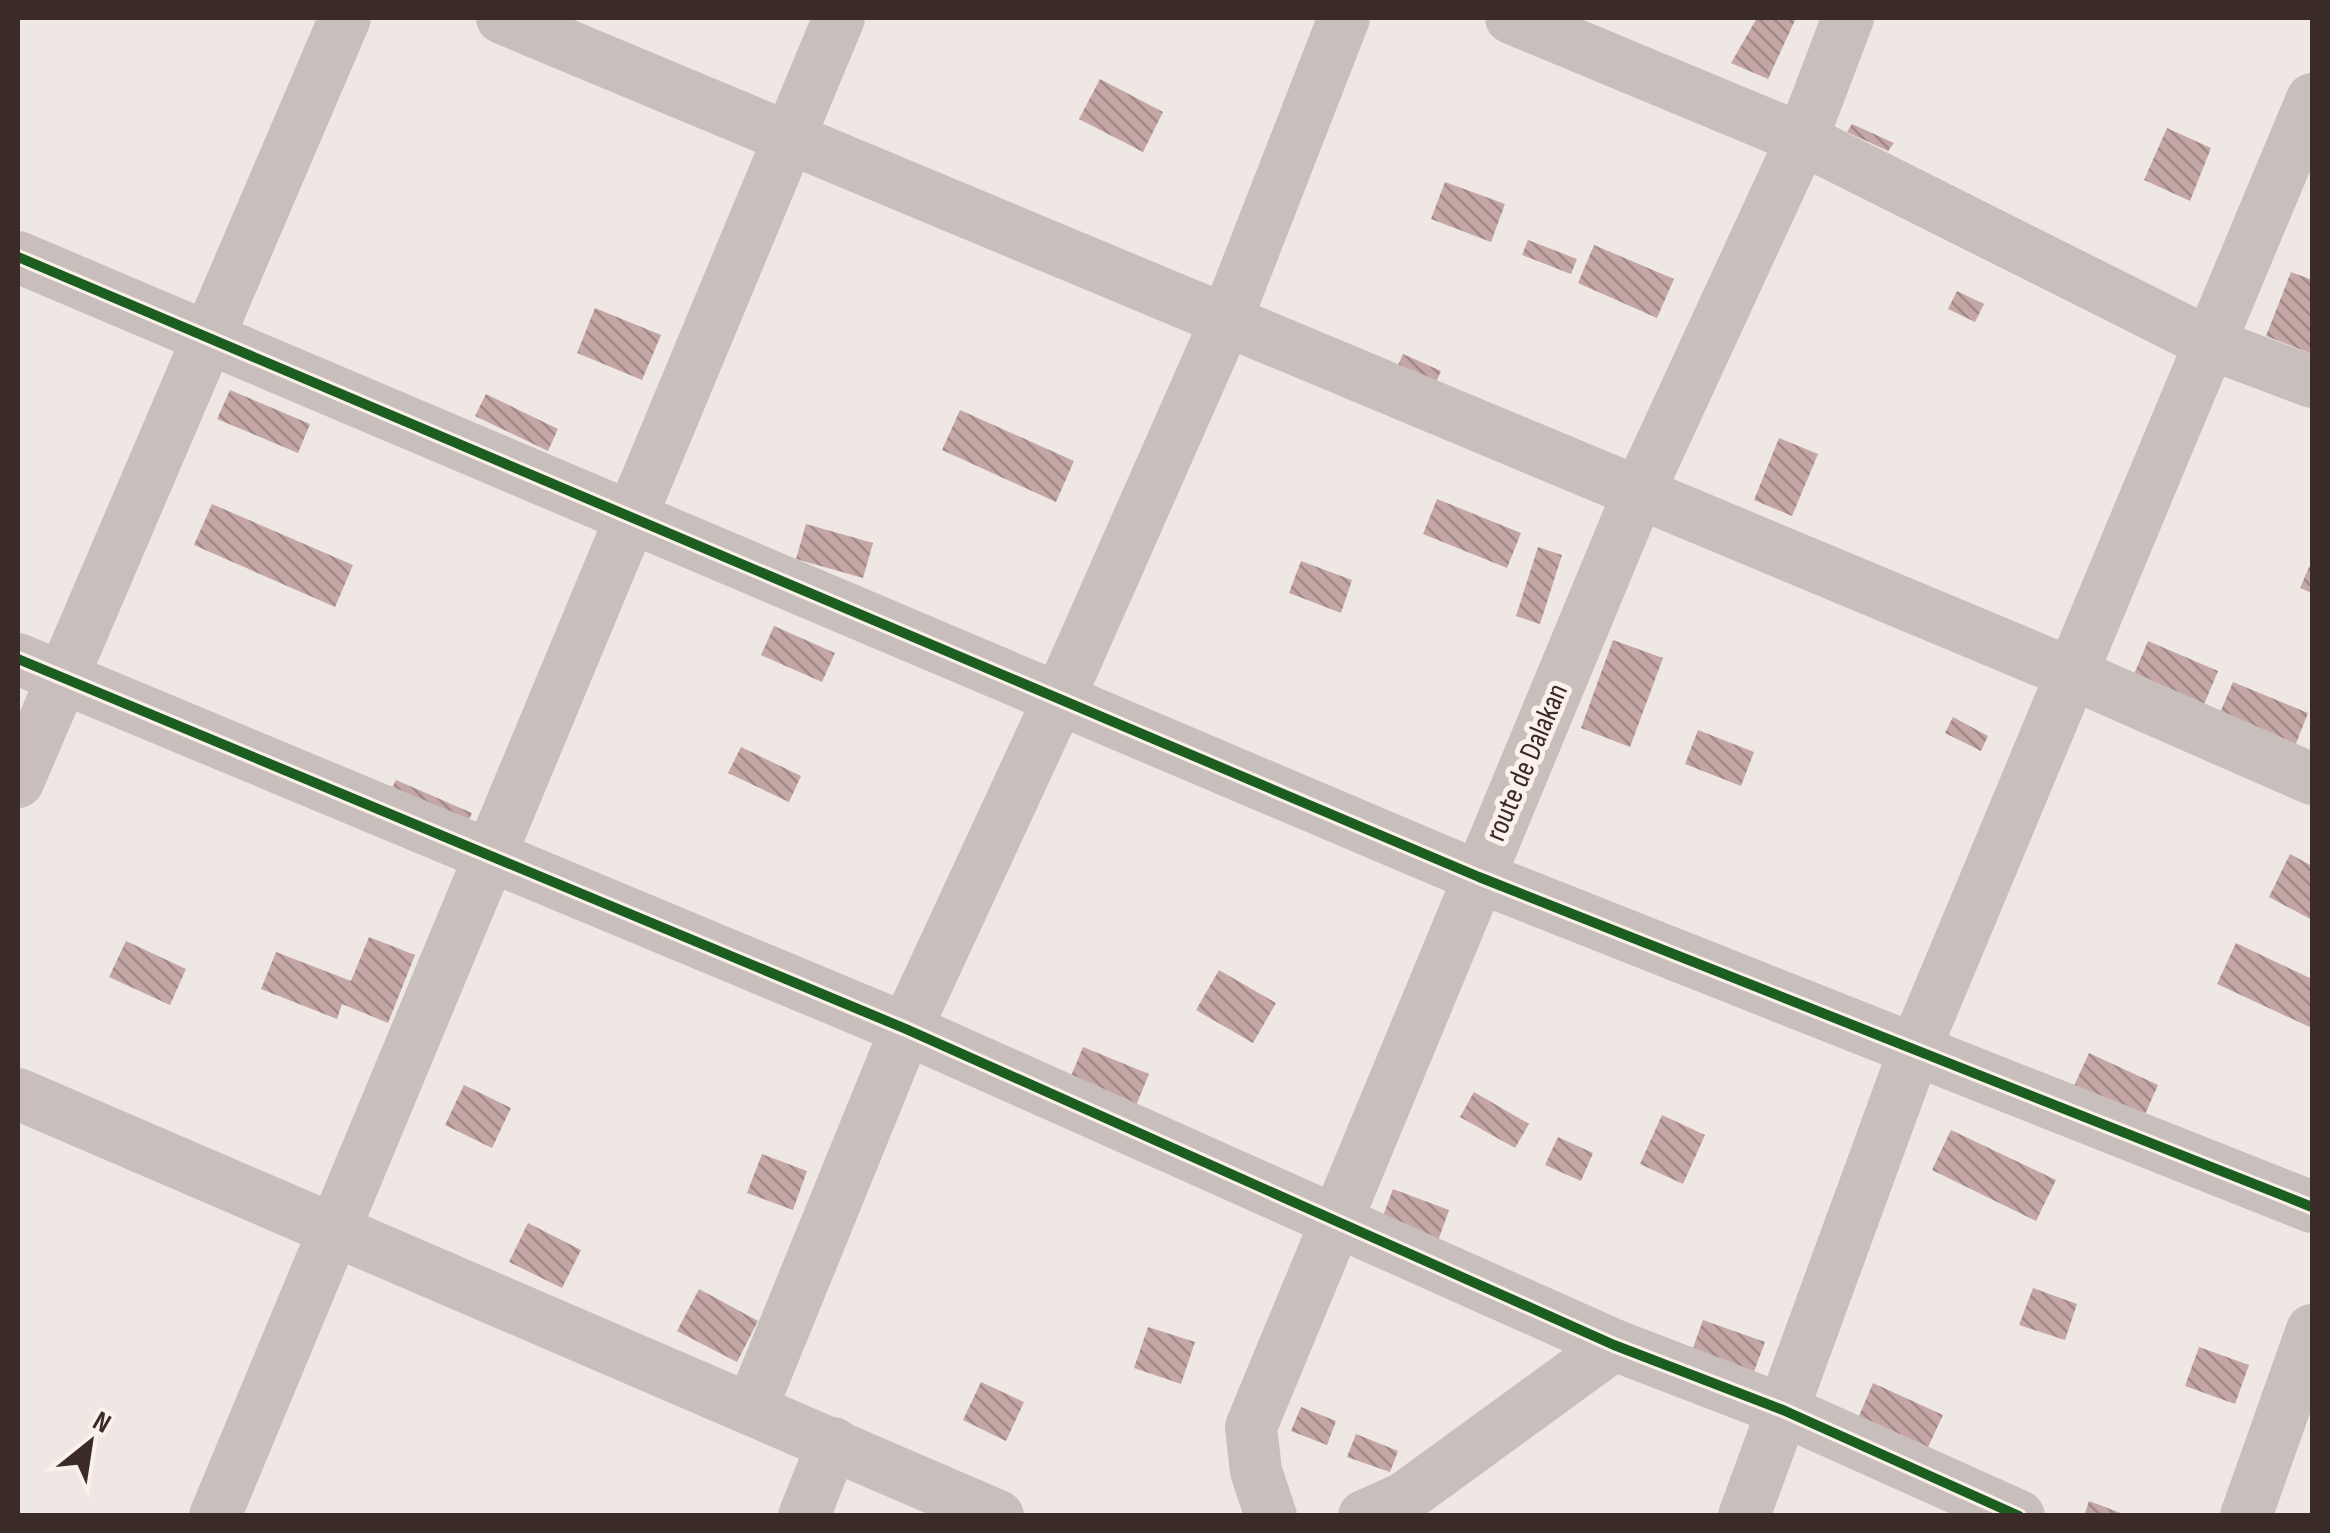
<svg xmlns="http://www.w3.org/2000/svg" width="2330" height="1533" font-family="'Sofia Sans Condensed',sans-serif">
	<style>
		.building { fill: url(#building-back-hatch) }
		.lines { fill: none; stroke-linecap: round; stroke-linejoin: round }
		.minor { stroke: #c8bfbc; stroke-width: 52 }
		.cycleway-casing { stroke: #fbf1eb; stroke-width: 16 }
		.cycleway { stroke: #1b5e20; stroke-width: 10 }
		.labels { text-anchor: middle; stroke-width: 10; stroke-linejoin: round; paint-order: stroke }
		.street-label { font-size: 30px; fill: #3a2b29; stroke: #fbf1eb }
	</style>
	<defs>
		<pattern id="building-back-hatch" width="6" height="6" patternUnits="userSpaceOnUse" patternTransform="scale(2.5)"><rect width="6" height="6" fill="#c4a7a4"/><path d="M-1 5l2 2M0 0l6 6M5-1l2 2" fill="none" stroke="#a08886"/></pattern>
	</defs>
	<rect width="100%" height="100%" fill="#efe7e3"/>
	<!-- building -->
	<g class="building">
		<path d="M 1757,18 L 1796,18 L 1768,79 L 1731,63 Z"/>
		<path d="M 1100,79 L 1163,112 L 1143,152 L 1079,119 Z"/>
		<path d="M 1852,124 L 1894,143 L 1888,151 L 1847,132 Z"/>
		<path d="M 2167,128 L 2211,148 L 2190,201 L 2144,180 Z"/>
		<path d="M 1445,182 L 1505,204 L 1491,242 L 1431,219 Z"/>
		<path d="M 1528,240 L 1577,259 L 1571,274 L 1522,255 Z"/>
		<path d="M 1594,245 L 1674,279 L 1657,318 L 1578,283 Z"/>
		<path d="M 2291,272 L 2312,280 L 2312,354 L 2266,336 Z"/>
		<path d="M 1957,291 L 1984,304 L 1975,322 L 1948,309 Z"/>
		<path d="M 595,308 L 661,335 L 642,380 L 577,353 Z"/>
		<path d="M 1403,354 L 1441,371 L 1432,391 L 1394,374 Z"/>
		<path d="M 230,390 L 310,424 L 298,453 L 217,419 Z"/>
		<path d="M 486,394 L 558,429 L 548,451 L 475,416 Z"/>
		<path d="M 960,410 L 1074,461 L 1056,502 L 942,450 Z"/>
		<path d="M 1779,438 L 1818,454 L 1792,516 L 1754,500 Z"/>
		<path d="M 1437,499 L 1521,533 L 1507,568 L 1423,534 Z"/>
		<path d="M 212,504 L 353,565 L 335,607 L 194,545 Z"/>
		<path d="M 806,524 L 873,543 L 863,578 L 796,559 Z"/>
		<path d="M 1538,547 L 1562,555 L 1540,624 L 1516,616 Z"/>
		<path d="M 1301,561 L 1352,580 L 1341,613 L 1289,593 Z"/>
		<path d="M 2309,567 L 2312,568 L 2312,593 L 2300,588 Z"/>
		<path d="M 774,626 L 835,653 L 822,682 L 761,655 Z"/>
		<path d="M 1613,640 L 1663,658 L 1630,747 L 1581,728 Z"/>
		<path d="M 2148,641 L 2218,671 L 2200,714 L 2130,684 Z"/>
		<path d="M 2233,682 L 2308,713 L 2293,751 L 2217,720 Z"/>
		<path d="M 1953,717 L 1988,736 L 1981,751 L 1945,733 Z"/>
		<path d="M 1698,730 L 1754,752 L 1741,786 L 1685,764 Z"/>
		<path d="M 741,747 L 801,776 L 789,802 L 728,773 Z"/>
		<path d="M 396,780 L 472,813 L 463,834 L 386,800 Z"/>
		<path d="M 2290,854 L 2312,866 L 2312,920 L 2269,897 Z"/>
		<path d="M 369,937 L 415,955 L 388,1023 L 342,1004 L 337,1019 L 261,989 L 276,952 L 351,981 Z"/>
		<path d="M 126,941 L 186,969 L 170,1005 L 109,977 Z"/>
		<path d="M 2236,943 L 2312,979 L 2312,1028 L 2217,984 Z"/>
		<path d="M 1219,970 L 1276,1003 L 1253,1043 L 1196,1010 Z"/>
		<path d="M 1083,1047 L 1149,1074 L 1135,1108 L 1069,1081 Z"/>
		<path d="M 2089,1053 L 2158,1085 L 2143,1119 L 2073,1088 Z"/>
		<path d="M 464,1085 L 511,1108 L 492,1148 L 445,1125 Z"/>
		<path d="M 1474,1092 L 1529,1124 L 1515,1148 L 1460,1117 Z"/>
		<path d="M 1662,1115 L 1705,1135 L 1683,1184 L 1640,1164 Z"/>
		<path d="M 1951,1130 L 2056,1180 L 2036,1221 L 1932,1170 Z"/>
		<path d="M 1558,1137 L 1593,1153 L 1581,1181 L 1545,1165 Z"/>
		<path d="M 762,1154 L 807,1171 L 793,1210 L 747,1193 Z"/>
		<path d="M 1393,1189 L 1449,1210 L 1434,1252 L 1377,1232 Z"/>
		<path d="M 528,1223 L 581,1250 L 562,1288 L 509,1262 Z"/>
		<path d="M 2033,1288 L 2077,1304 L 2065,1340 L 2019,1325 Z"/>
		<path d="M 699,1289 L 758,1321 L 737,1362 L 677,1331 Z"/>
		<path d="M 1703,1320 L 1765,1342 L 1750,1382 L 1689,1359 Z"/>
		<path d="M 1148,1327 L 1195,1342 L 1181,1384 L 1134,1368 Z"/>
		<path d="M 2199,1347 L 2249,1365 L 2235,1404 L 2185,1386 Z"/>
		<path d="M 981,1382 L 1024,1402 L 1006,1441 L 963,1420 Z"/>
		<path d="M 1873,1383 L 1943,1415 L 1928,1447 L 1859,1416 Z"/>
		<path d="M 1301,1407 L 1336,1421 L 1327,1445 L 1291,1431 Z"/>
		<path d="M 1356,1434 L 1398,1451 L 1390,1472 L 1347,1457 Z"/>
		<path d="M 2089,1501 L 2126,1515 L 2125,1516 L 2084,1516 Z"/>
	</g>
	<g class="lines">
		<!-- minor -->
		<g class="minor">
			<path d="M 502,18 L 2073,674 L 2312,779"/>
			<path d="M 1511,18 L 1802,139 L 2211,344 L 2312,382"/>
			<path d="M 18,257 L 1479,877 L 2312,1207"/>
			<path d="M 18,659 L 906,1029 L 1614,1345 L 1783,1410 L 2019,1516"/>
			<path d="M 18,782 L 345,18"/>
			<path d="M 18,1094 L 998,1516"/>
			<path d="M 752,1407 L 906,1029 L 1058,701 L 1225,323 L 1344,18"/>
			<path d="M 215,1516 L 839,18"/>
			<path d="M 804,1516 L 833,1443"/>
			<path d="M 1271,1516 L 1256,1471 L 1251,1427 L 1639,492 L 1802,139 L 1848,18"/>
			<path d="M 1364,1516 L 1404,1498 L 1614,1345"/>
			<path d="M 1744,1516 L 1915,1049 L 2312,99"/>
			<path d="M 2246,1516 L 2312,1330"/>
		</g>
		<defs>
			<g id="cycleway">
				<path d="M 18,257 L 1479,877 L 2312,1207"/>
				<path d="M 18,659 L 906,1029 L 1614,1345 L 1783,1410 L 2019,1516"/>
			</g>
		</defs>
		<!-- cycleway casing -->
		<use href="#cycleway" class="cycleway-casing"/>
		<!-- cycleway -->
		<use href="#cycleway" class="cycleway"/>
	</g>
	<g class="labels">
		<!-- street labels -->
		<g class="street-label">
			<text transform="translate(1526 762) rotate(-67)" y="10">route de Dalakan</text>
		</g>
	</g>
	<!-- border -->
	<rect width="2330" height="1533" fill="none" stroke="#3a2b29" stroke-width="40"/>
	<!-- north arrow -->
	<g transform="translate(90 1443) rotate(30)" stroke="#fbf1eb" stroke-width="8" paint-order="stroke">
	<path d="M0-8L18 38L0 25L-18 38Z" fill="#3a2b29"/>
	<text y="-15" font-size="28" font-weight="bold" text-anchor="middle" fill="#3a2b29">N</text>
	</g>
</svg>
